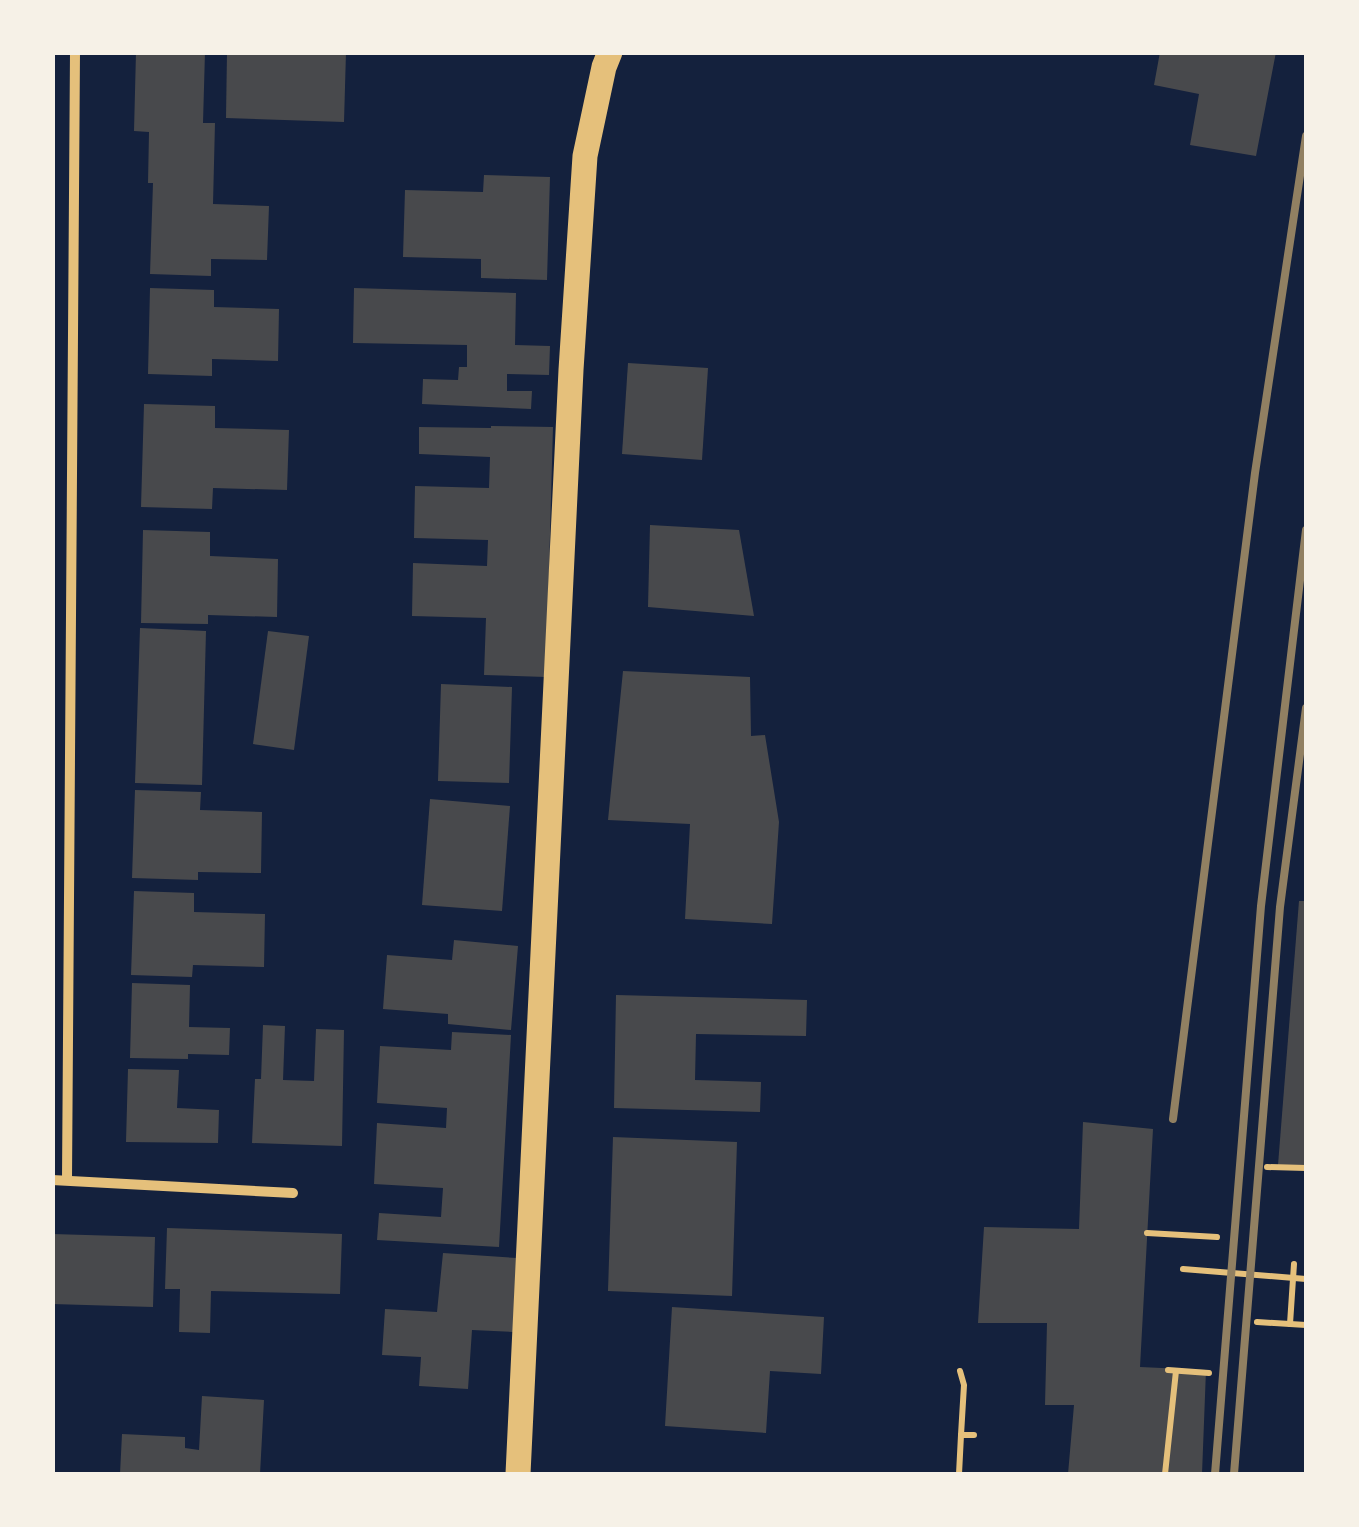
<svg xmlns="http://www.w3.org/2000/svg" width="1359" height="1527" font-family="'Noto Serif',serif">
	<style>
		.building { fill: #48494c }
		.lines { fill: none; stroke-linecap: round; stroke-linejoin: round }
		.path { stroke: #e5c07b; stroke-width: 6 }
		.minor { stroke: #e5c07b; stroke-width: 10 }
		.primary { stroke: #e5c07b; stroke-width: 25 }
		.rail { stroke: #918062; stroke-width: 8 }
	</style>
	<rect width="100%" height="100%" fill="#14213d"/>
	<!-- building -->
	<g class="building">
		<path d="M 136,52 L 205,52 L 203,123 L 215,123 L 213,204 L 269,206 L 267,260 L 211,259 L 211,276 L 150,274 L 153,183 L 148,183 L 149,132 L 134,131 Z"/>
		<path d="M 227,52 L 346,52 L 344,122 L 226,118 Z"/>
		<path d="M 1160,52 L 1276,52 L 1256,156 L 1190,145 L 1199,94 L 1154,85 Z"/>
		<path d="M 484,175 L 550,177 L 547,280 L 481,278 L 481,259 L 403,257 L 405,190 L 483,192 Z"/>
		<path d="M 150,288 L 214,290 L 214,307 L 279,309 L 278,361 L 212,359 L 212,376 L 148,374 Z"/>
		<path d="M 354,288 L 516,293 L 515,345 L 550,346 L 549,375 L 507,374 L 507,391 L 532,391 L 531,409 L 422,404 L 423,379 L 458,380 L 459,367 L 467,367 L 467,345 L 353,343 Z"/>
		<path d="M 628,363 L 708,368 L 702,460 L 622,454 Z"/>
		<path d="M 144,404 L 215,406 L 215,428 L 289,430 L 287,490 L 213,488 L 212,509 L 141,507 Z"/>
		<path d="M 491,426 L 553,427 L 546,677 L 484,675 L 486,618 L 412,616 L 413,563 L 487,566 L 488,540 L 414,538 L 415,486 L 489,488 L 490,457 L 419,454 L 419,427 L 491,428 Z"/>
		<path d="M 650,525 L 739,530 L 754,616 L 648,607 Z"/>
		<path d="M 143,530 L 210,532 L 210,556 L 278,559 L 277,617 L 208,615 L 208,624 L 141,623 Z"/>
		<path d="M 140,628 L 206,631 L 202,785 L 135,783 Z"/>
		<path d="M 268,631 L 309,636 L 294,750 L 253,744 Z"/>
		<path d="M 623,671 L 750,677 L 751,736 L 765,735 L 779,822 L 772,924 L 685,919 L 690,824 L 608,820 Z"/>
		<path d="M 441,684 L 512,687 L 509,783 L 438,781 Z"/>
		<path d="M 135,790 L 201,792 L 200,810 L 262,812 L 261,873 L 198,872 L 198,880 L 132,878 Z"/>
		<path d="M 430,799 L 510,806 L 502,911 L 422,905 Z"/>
		<path d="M 134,891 L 194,893 L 194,912 L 265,914 L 264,967 L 193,965 L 192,977 L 131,975 Z"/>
		<path d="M 1299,901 L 1306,901 L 1306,1169 L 1278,1165 Z"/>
		<path d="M 454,940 L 518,946 L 511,1030 L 448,1024 L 448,1014 L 383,1009 L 387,955 L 452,960 Z"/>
		<path d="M 132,983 L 190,985 L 189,1027 L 230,1028 L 229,1055 L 188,1054 L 188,1059 L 130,1058 Z"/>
		<path d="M 616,995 L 807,1000 L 806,1036 L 696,1034 L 695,1080 L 761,1082 L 760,1112 L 614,1108 Z"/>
		<path d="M 263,1025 L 285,1026 L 283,1080 L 314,1081 L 316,1029 L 344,1030 L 342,1146 L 252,1143 L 255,1079 L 261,1079 Z"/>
		<path d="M 452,1032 L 511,1035 L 499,1247 L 377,1240 L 379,1213 L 441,1217 L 443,1188 L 374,1184 L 377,1123 L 446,1128 L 447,1108 L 377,1103 L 380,1046 L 451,1050 Z"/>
		<path d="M 128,1069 L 179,1070 L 177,1108 L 219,1110 L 218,1143 L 126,1142 Z"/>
		<path d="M 1083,1122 L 1153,1129 L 1140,1367 L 1206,1370 L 1202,1474 L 1068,1474 L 1074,1405 L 1045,1405 L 1047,1323 L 978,1323 L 984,1227 L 1079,1229 Z"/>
		<path d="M 613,1137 L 737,1142 L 732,1296 L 608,1291 Z"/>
		<path d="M 167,1228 L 342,1234 L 340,1294 L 211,1291 L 210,1333 L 179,1332 L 180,1289 L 165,1289 Z"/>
		<path d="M 52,1234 L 155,1237 L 153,1307 L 52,1304 Z"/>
		<path d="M 443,1253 L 517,1258 L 513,1332 L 472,1330 L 468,1389 L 419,1386 L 421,1357 L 382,1355 L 385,1309 L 437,1312 Z"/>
		<path d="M 672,1307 L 824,1317 L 821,1374 L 770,1371 L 766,1433 L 665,1426 Z"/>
		<path d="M 202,1396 L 264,1400 L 260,1474 L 120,1474 L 122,1434 L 185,1437 L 185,1448 L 199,1450 Z"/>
	</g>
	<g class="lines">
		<!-- path -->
		<g class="path">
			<path d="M 1267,1167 L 1306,1168"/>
			<path d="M 1147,1233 L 1217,1237"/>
			<path d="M 1183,1269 L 1306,1279"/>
			<path d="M 1257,1322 L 1306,1325"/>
			<path d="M 1290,1324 L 1294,1264"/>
			<path d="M 1168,1370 L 1209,1373"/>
			<path d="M 960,1371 L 964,1385 L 961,1435 L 974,1435"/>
			<path d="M 959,1474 L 961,1435"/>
			<path d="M 1165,1474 L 1176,1371"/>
		</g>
		<!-- minor -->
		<g class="minor">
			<path d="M 52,1180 L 293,1193"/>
			<path d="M 67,1180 L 75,52"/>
		</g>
		<!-- primary -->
		<path class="primary" d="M 518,1474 L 571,370 L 585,156 L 604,67 L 610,52"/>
		<!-- rail -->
		<g class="rail">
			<path d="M 1173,1119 L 1255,473 L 1306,136"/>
			<path d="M 1215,1474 L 1261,906 L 1306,530"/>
			<path d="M 1234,1474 L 1280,907 L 1306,708"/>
		</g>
	</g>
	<!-- border -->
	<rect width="1359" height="1527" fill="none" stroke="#f6f1e7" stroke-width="110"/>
</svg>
